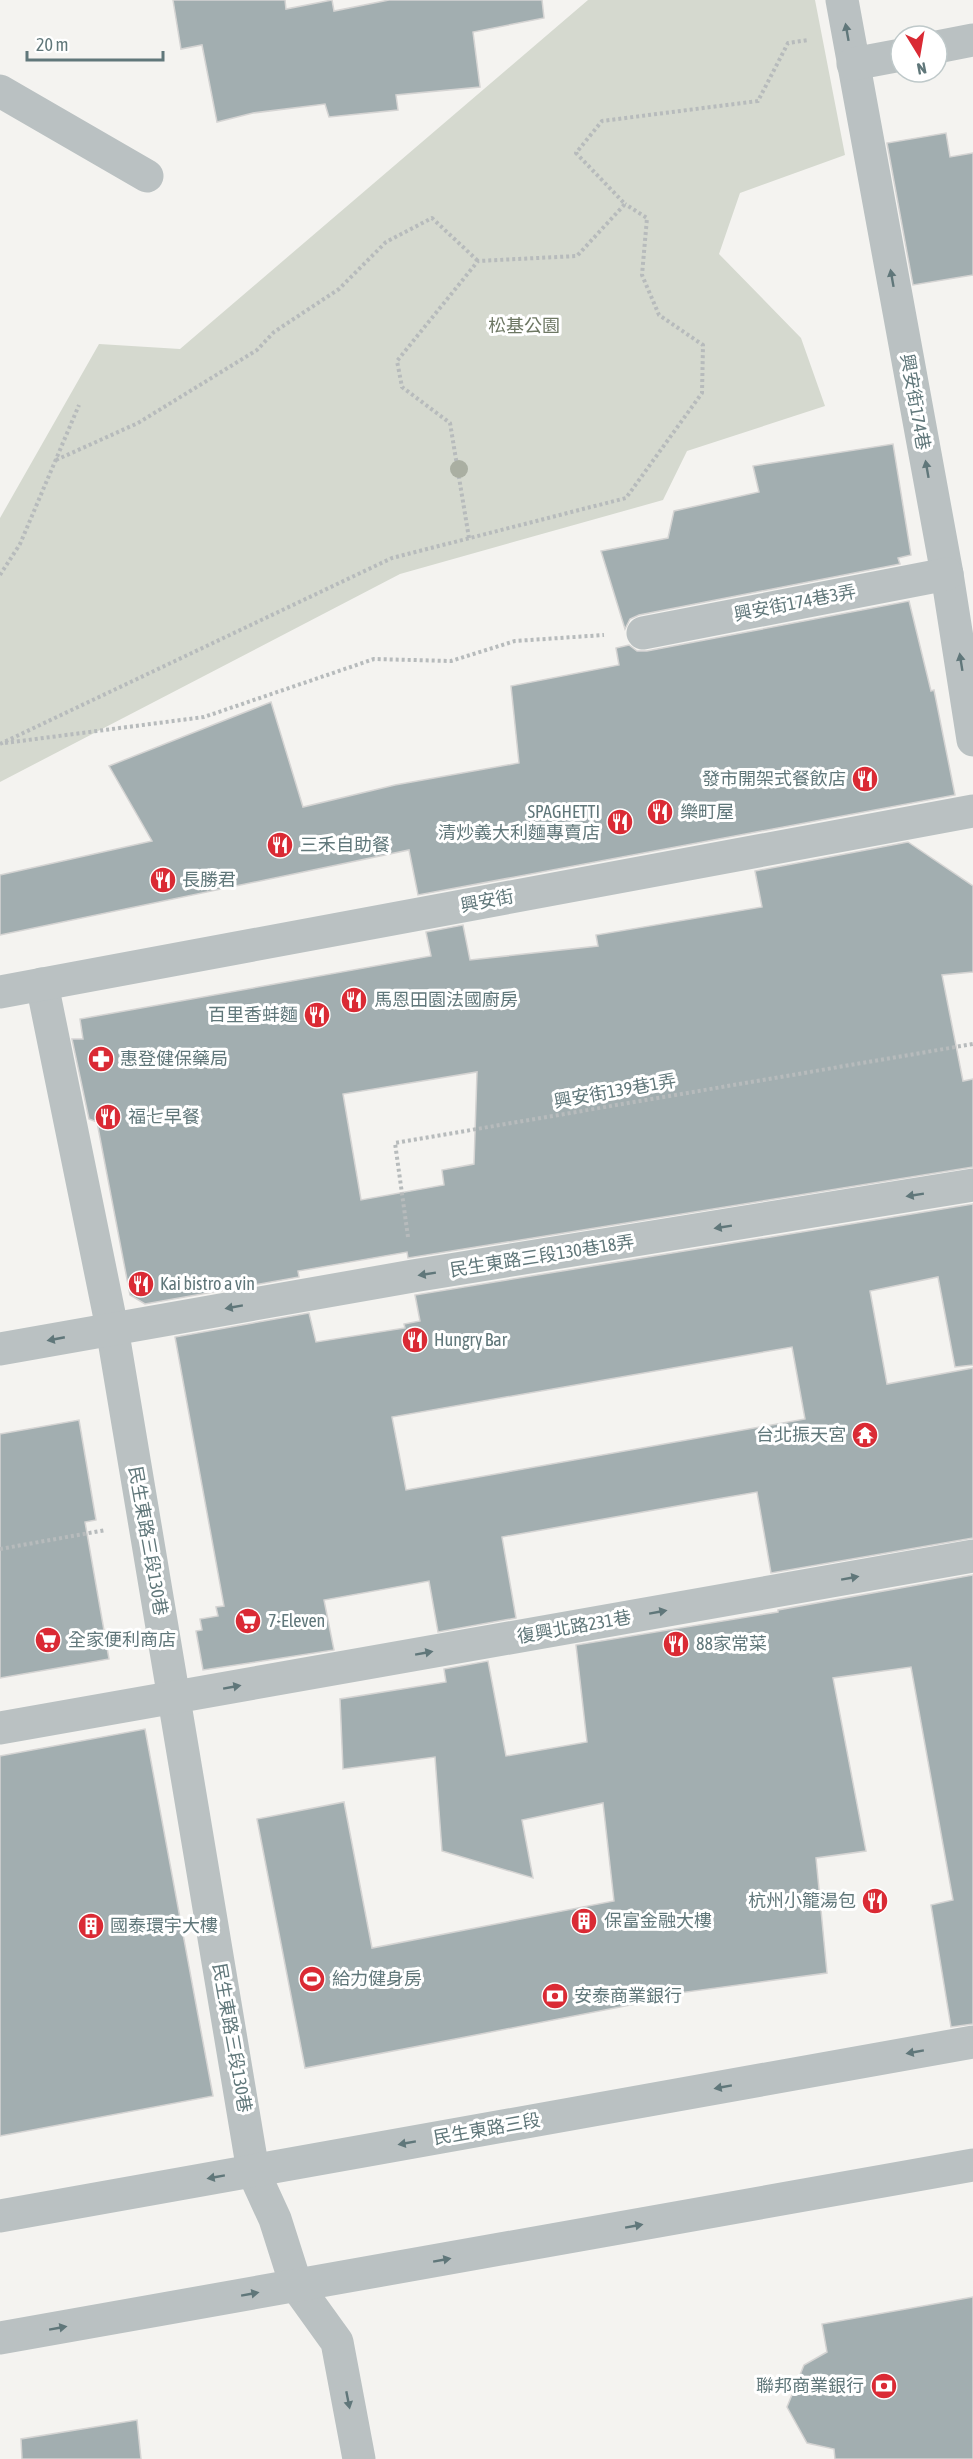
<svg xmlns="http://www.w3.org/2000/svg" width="973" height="2459" font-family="'Asap Condensed','Noto Sans TC',sans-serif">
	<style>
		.green { fill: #d5d9cf }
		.building { fill: #a2aeb0; stroke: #d5d4d3; stroke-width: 1.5; fill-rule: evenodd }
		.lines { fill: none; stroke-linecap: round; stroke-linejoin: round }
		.path { stroke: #b7bbbc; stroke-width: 4; stroke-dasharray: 3 3; stroke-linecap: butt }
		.minor { stroke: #bac1c2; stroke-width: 33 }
		.tree { fill: #aaafa2 }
		.oneway { fill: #60777a }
		.labels { text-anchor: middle; stroke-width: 6; stroke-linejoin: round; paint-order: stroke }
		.park-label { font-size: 18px; fill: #6d7763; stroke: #fff }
		.street-label { font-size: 18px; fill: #60777a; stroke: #fff }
		.poi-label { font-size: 18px; fill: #60777a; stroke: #fff; text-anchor: start }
	</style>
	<rect width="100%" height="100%" fill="#f4f3f0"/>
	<!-- green -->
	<path class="green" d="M 588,0 L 815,0 L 845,155 L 740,193 L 719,254 L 801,338 L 825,406 L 687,451 L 663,500 L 400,574 L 0,782 L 0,518 L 99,344 L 180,349 Z"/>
	<!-- building -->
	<g class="building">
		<path d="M 173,0 L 285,0 L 286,9 L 332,0 L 334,11 L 389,0 L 542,0 L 544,18 L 473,32 L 480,87 L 396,95 L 398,110 L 329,117 L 325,104 L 253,113 L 217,122 L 202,45 L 181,49 Z"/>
		<path d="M 946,133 L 950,157 L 973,153 L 973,275 L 913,285 L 887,143 Z"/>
		<path d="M 893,444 L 911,555 L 898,558 L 900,564 L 639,615 L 630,619 L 625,629 L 601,551 L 668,538 L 674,511 L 759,492 L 753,466 Z"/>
		<path d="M 909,601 L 931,691 L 934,690 L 955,795 L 418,895 L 409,850 L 0,935 L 0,875 L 152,841 L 109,766 L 271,702 L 303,807 L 395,785 L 519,763 L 511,686 L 619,665 L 616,648 L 629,645 L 637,651 L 647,651 Z"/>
		<path d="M 908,842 L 973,886 L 973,972 L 942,975 L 963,1081 L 973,1079 L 973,1167 L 408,1258 L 407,1252 L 298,1271 L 299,1277 L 145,1304 L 130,1295 L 97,1122 L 89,1119 L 72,1039 L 83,1039 L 80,1019 L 431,956 L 426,932 L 463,925 L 470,960 L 598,946 L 596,935 L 762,907 L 755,871 ZM 477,1072 L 474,1164 L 442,1170 L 444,1185 L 361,1200 L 343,1094 Z"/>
		<path d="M 973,1204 L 973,1365 L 955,1367 L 938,1277 L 870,1291 L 887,1384 L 973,1368 L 973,1538 L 771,1573 L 757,1492 L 705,1501 L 502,1537 L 516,1618 L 438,1632 L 429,1581 L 324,1600 L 334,1650 L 203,1670 L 196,1631 L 202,1630 L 200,1619 L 218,1616 L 216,1607 L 224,1606 L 175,1337 L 309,1313 L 316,1342 L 405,1328 L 404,1324 L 420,1321 L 415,1295 ZM 792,1347 L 805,1419 L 406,1490 L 392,1417 Z"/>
		<path d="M 79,1420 L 96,1520 L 85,1522 L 109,1659 L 0,1678 L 0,1434 Z"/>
		<path d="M 973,1575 L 973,2024 L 951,2027 L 931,1905 L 953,1900 L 911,1667 L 833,1678 L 866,1851 L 816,1858 L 827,1973 L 671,1994 L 672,1997 L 305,2068 L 257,1819 L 344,1802 L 372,1948 L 614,1901 L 603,1803 L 522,1820 L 533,1878 L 442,1851 L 435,1757 L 343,1769 L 340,1699 L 446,1682 L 444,1669 L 488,1661 L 506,1756 L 587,1742 L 576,1645 L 778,1612 L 778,1610 Z"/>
		<path d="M 145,1729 L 213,2096 L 0,2136 L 0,1756 Z"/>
		<path d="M 973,2297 L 973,2459 L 835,2459 L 834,2449 L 807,2443 L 787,2407 L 804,2365 L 827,2352 L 822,2324 Z"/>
		<path d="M 137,2420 L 141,2459 L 22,2459 L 21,2439 Z"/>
	</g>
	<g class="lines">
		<!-- path -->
		<g class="path">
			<path d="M 56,460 L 138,423 L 257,350 L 274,332 L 339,289 L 386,242 L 432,218 L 478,261"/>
			<path d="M 469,538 L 450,423 L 402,387 L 397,361 L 478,261 L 577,256 L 625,204 L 576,153 L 602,121 L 758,101 L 788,43 L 808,40"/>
			<path d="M 0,575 L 20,544 L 79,405"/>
			<path d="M 5,743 L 204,717 L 374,659 L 451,661 L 515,641 L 604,635"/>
			<path d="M 0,744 L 392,558 L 626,498 L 702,393 L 703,345 L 659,315 L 642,275 L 647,218 L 625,204"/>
			<path d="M 408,1237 L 395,1143 L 973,1044"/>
			<path d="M 0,1549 L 106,1530"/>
		</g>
		<!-- minor -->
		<g class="minor">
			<path d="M 842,0 L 947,574 L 973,740"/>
			<path d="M 937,47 L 973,40"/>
			<path d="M 853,64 L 901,55"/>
			<path d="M 0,91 L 147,176"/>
			<path d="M 643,633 L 947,574"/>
			<path d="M 42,984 L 112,1328 L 253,2171 L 275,2219 L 296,2285 L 337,2342 L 359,2459"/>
			<path d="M 0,992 L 973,811"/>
			<path d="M 0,1349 L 413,1276 L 973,1185"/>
			<path d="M 0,1728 L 973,1556"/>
			<path d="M 0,2216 L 973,2042"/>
			<path d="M 0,2338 L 973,2165"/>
		</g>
	</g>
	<!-- trees -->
	<circle class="tree" cx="459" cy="469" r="9"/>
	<!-- one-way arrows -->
	<defs><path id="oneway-solid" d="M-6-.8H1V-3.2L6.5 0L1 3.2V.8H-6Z" transform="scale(1.5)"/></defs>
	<g class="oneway">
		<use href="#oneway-solid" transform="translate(847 32) rotate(-100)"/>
		<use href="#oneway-solid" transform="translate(892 278) rotate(-100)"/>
		<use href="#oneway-solid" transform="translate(927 469) rotate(-100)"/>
		<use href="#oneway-solid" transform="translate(961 662) rotate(-99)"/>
		<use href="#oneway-solid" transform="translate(915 1195) rotate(171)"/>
		<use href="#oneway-solid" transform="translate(723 1227) rotate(171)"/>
		<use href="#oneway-solid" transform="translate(427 1274) rotate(171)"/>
		<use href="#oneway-solid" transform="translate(234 1307) rotate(170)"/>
		<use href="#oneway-solid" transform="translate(56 1339) rotate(169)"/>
		<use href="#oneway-solid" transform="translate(850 1578) rotate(-10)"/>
		<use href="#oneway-solid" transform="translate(658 1612) rotate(-10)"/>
		<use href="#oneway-solid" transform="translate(424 1653) rotate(-10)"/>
		<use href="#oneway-solid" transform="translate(232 1687) rotate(-10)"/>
		<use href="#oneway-solid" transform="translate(915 2052) rotate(170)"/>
		<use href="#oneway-solid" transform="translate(723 2087) rotate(170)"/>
		<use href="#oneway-solid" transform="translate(407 2143) rotate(170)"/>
		<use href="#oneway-solid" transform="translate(216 2177) rotate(170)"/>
		<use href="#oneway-solid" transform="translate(634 2226) rotate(-10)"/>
		<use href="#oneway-solid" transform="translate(442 2260) rotate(-10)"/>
		<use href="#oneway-solid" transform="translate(250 2294) rotate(-10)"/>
		<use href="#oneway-solid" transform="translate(58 2328) rotate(-10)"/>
		<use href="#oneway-solid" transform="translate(348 2400) rotate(79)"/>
	</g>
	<!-- icons -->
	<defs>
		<symbol id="restaurant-disc" viewBox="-11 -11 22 22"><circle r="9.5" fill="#da2a34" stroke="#fff"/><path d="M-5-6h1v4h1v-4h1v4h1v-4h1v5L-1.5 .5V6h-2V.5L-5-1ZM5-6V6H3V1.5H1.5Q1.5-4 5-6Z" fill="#fff"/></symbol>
		<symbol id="pharmacy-disc" viewBox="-11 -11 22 22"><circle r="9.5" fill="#da2a34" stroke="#fff"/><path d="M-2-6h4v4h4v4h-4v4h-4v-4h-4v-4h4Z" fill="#fff"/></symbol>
		<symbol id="temple-disc" viewBox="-11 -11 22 22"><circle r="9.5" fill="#da2a34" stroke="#fff"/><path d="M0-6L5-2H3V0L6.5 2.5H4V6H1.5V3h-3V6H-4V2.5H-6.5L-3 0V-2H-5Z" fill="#fff"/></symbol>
		<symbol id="supermarket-disc" viewBox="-11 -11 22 22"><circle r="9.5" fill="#da2a34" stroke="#fff"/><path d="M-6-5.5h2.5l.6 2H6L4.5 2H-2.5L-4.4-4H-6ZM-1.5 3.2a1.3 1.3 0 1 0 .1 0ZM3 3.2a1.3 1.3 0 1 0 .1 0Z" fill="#fff"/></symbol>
		<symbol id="building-disc" viewBox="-11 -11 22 22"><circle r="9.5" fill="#da2a34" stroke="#fff"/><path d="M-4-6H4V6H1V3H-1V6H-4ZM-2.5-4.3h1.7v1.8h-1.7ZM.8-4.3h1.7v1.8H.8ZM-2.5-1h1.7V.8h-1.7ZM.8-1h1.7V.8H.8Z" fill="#fff"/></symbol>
		<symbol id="stadium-disc" viewBox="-11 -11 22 22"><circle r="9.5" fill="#da2a34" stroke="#fff"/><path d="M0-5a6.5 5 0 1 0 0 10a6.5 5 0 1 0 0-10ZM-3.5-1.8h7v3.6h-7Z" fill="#fff"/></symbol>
		<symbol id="bank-disc" viewBox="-11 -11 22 22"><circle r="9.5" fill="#da2a34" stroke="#fff"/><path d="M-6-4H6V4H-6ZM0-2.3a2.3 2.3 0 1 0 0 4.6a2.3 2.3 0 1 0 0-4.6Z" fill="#fff"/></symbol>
	</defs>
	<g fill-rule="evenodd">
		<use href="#restaurant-disc" x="850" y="764" width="30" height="30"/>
		<use href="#restaurant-disc" x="645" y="797" width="30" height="30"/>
		<use href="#restaurant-disc" x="605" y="807" width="30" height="30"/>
		<use href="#restaurant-disc" x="265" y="830" width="30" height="30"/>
		<use href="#restaurant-disc" x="148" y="865" width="30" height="30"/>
		<use href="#restaurant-disc" x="339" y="985" width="30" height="30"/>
		<use href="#restaurant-disc" x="302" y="1000" width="30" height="30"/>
		<use href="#pharmacy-disc" x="86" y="1044" width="30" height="30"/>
		<use href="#restaurant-disc" x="93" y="1102" width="30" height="30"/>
		<use href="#restaurant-disc" x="126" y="1269" width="30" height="30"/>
		<use href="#restaurant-disc" x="400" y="1325" width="30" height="30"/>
		<use href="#temple-disc" x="850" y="1420" width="30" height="30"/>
		<use href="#supermarket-disc" x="233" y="1606" width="30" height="30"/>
		<use href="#supermarket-disc" x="33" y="1625" width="30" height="30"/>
		<use href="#restaurant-disc" x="661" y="1629" width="30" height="30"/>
		<use href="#restaurant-disc" x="860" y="1886" width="30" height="30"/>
		<use href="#building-disc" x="569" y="1906" width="30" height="30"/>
		<use href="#building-disc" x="76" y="1911" width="30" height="30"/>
		<use href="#stadium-disc" x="297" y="1964" width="30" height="30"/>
		<use href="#bank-disc" x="540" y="1981" width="30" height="30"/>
		<use href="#bank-disc" x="869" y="2371" width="30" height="30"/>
	</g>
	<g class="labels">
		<!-- park labels -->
		<g class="park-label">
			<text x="524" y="332">松基公園</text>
		</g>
		<!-- street labels -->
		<g class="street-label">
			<text transform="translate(915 402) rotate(80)" y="6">興安街174巷</text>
			<text transform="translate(795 603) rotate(-11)" y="6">興安街174巷3弄</text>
			<text transform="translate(487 901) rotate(-11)" y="6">興安街</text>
			<text transform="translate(615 1091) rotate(-10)" y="6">興安街139巷1弄</text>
			<text transform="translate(542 1256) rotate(-9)" y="6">民生東路三段130巷18弄</text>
			<text transform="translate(148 1541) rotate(80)" y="6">民生東路三段130巷</text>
			<text transform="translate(574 1627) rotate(-10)" y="6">復興北路231巷</text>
			<text transform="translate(232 2038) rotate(80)" y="6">民生東路三段130巷</text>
			<text transform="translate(487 2129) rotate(-10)" y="6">民生東路三段</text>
		</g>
		<!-- poi labels -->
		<g class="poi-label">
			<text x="846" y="785" text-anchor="end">發市開架式餐飲店</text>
			<text x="600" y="818" text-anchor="end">SPAGHETTI<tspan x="600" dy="21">清炒義大利麵專賣店</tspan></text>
			<text x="680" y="818">樂町屋</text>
			<text x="300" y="851">三禾自助餐</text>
			<text x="182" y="886">長勝君</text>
			<text x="374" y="1006">馬恩田園法國廚房</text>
			<text x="298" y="1021" text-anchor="end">百里香蚌麵</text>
			<text x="120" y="1065">惠登健保藥局</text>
			<text x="128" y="1123">福七早餐</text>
			<text x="160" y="1290">Kai bistro a vin</text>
			<text x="434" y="1346">Hungry Bar</text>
			<text x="846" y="1441" text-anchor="end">台北振天宮</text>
			<text x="268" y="1627">7-Eleven</text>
			<text x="68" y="1646">全家便利商店</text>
			<text x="696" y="1650">88家常菜</text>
			<text x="856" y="1907" text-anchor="end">杭州小籠湯包</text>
			<text x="604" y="1927">保富金融大樓</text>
			<text x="110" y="1932">國泰環宇大樓</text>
			<text x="332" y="1985">給力健身房</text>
			<text x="574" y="2002">安泰商業銀行</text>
			<text x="864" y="2392" text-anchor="end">聯邦商業銀行</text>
		</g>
	</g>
	<!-- north arrow -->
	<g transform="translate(919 54) rotate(169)"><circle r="28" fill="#ffffff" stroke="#bfc9ca" stroke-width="1.5"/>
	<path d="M0-4.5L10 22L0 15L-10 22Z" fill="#da2a34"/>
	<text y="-9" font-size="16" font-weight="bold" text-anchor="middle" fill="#60777a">N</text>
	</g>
	<!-- scale -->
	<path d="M27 51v9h136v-9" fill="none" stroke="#60777a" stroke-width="3"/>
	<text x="36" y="51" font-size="18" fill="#60777a" stroke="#ffffff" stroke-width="4.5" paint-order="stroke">20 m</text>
</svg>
